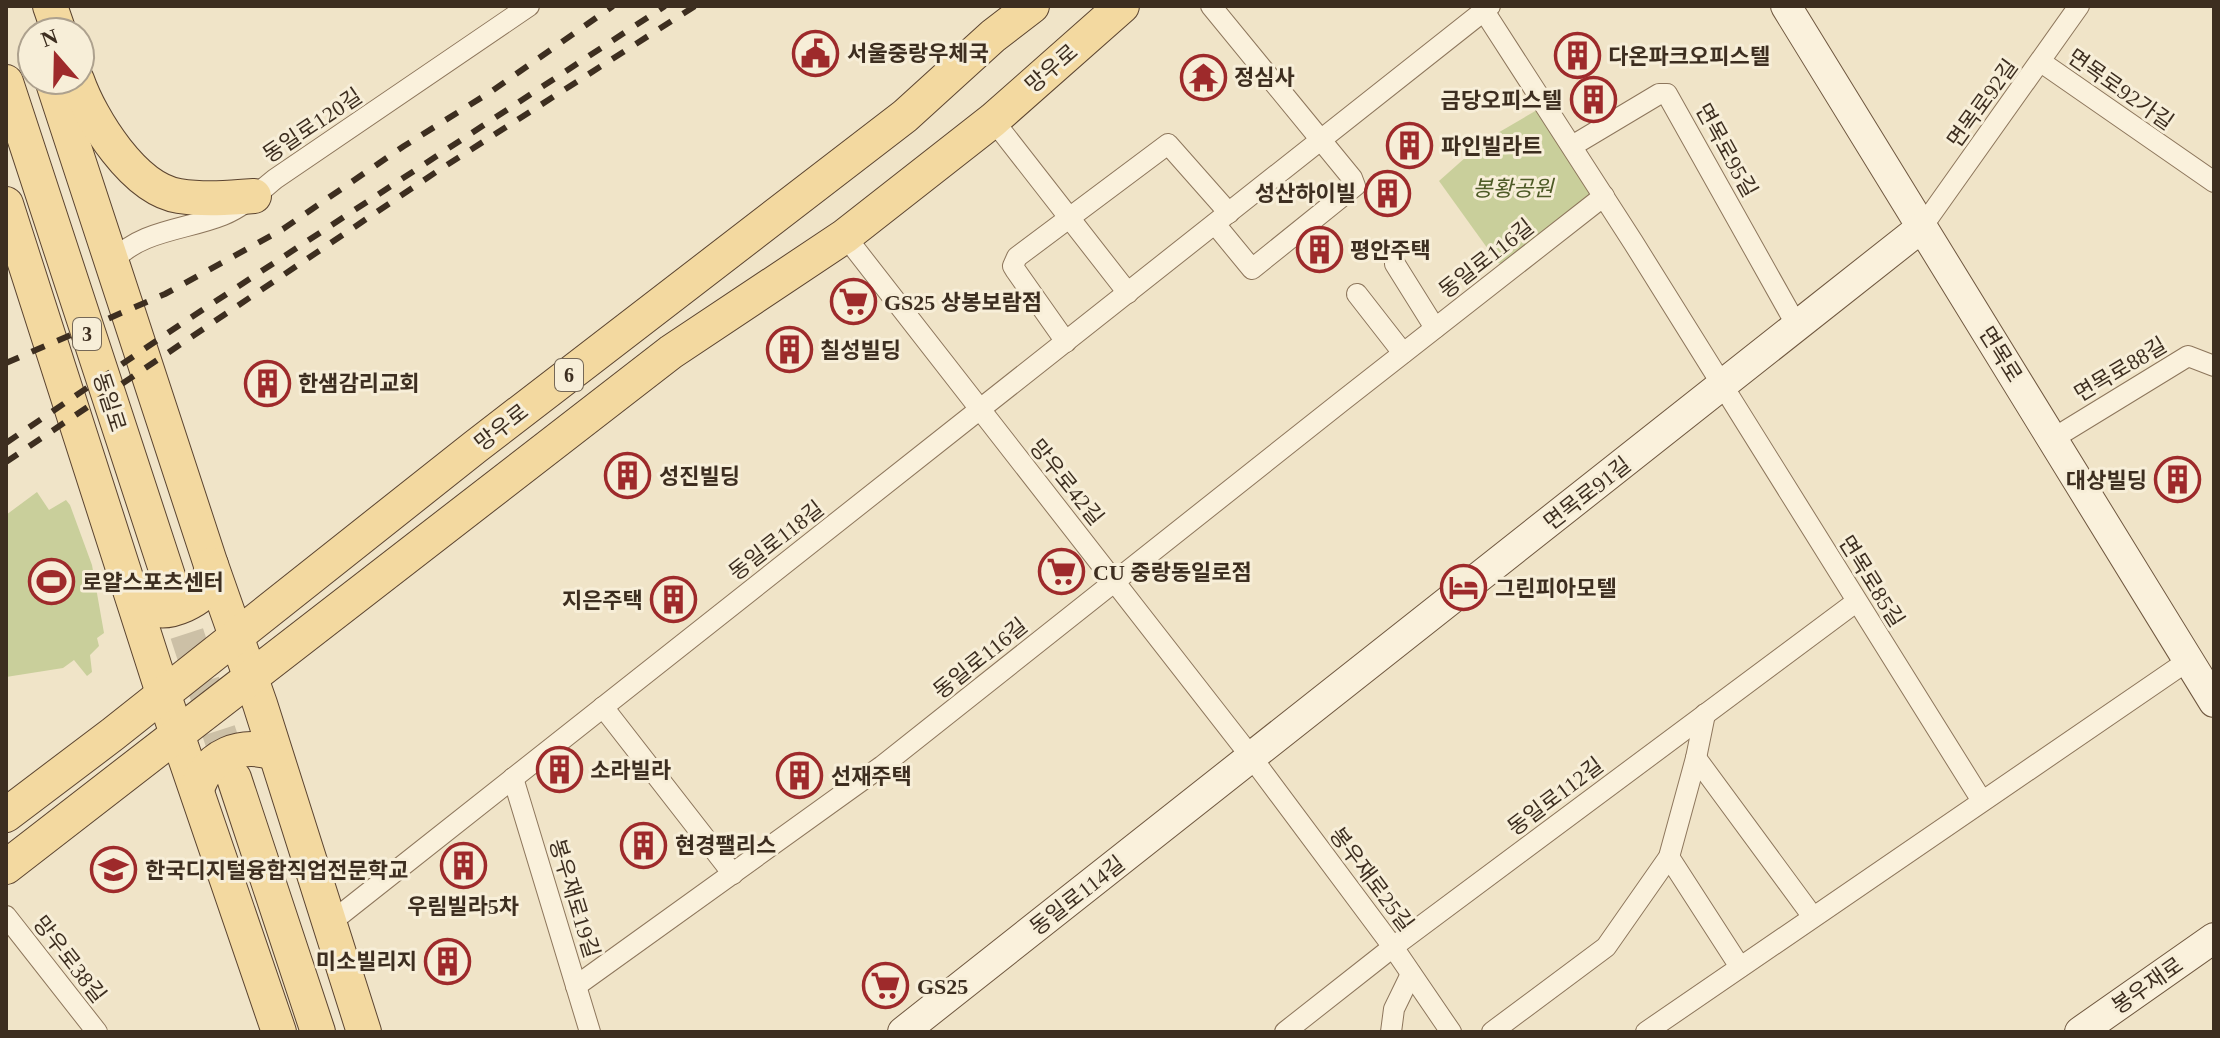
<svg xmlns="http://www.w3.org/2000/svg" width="2220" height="1038" font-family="'Times New Roman','Noto Sans KR',serif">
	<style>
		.park { fill: #c9cf9b }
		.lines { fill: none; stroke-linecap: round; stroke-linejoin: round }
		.primary-tunnel { stroke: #ccc0a6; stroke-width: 34; stroke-dasharray: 34 17; stroke-linecap: butt }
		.street-casing { stroke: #8d765c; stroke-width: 22 }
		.secondary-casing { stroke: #6f573f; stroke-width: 32 }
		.primary-casing { stroke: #5b4430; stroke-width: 36 }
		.street { stroke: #faf1dc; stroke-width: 20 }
		.secondary { stroke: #faf1dc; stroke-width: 30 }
		.primary { stroke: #f3d9a0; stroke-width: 34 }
		.rail { stroke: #3d2e20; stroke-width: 6; stroke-dasharray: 14 14; stroke-linecap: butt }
		.labels { text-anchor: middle; stroke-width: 6; stroke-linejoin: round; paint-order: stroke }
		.shield { fill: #f7eed8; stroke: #756857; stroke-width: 2 }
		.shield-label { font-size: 20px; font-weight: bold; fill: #3d2e20 }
		.poi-label { font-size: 22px; font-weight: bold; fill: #3d2e20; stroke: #f7eed8; text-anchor: start }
		.street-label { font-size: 22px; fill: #3d2e20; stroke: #f7eed8 }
		.park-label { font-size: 22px; font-style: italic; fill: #4d5a26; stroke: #f7eed8 }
	</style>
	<rect width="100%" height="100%" fill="#f0e4c8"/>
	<!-- park -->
	<g class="park">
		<path d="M 1537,110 L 1595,195 L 1502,264 L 1498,263 L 1439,181 L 1484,141 Z"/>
		<path d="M 37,492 L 49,510 L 66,500 L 70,505 L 92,565 L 104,633 L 97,638 L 99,646 L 90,655 L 92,672 L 87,676 L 74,660 L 63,668 L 6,677 L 6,515 Z"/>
	</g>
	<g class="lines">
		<!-- primary-tunnel -->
		<path class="primary-tunnel" d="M 171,585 L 234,778"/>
		<defs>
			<g id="street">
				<path d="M 1211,6 L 1352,178 L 1355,186 L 1252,269 L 1215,224"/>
				<path d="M 1484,11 L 1633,242 L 1982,801"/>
				<path d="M 2041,62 L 2214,182"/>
				<path d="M 993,120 L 1128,293"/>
				<path d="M 1572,146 L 1659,94 L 1667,94 L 1797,326"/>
				<path d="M 1922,227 L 2079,6"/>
				<path d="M 845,236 L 1252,758 L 1393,947 L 1451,1032"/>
				<path d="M 113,261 C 141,230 186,230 223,215 C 243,207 259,192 275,179 L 529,6"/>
				<path d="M 1395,264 L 1435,328"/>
				<path d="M 1357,294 L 1403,353"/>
				<path d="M 1066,342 L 1016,271 L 1013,266 L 1017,257 L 1168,144 L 1229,213"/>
				<path d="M 2054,438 L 2188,356 L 2214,366"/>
				<path d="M 603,707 L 733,874"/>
				<path d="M 1696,758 L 1813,917"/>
				<path d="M 513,778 L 590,1032"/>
				<path d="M 1669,857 L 1740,967"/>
				<path d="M 6,916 L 97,1032"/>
				<path d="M 330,923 L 1490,6"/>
				<path d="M 576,986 L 882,766 L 1341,402 L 1604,196"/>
				<path d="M 1285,1032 L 1393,947 L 1856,602"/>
				<path d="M 1391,1032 L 1394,1009 L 1411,974"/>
				<path d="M 1492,1032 L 1606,947 L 1669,857 L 1696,758 L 1705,714"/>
				<path d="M 1646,1032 L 2189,660"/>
			</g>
			<g id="secondary">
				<path d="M 1786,6 L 2214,702"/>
				<path d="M 903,1032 L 1922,227"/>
				<path d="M 2080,1032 L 2214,938"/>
			</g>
			<g id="primary">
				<path d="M 50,6 L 59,32"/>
				<path d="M 52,80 L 211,565 L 260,704 L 364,1032"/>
				<path d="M 77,80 C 91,120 134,189 179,196 C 204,200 229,198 254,196"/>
				<path d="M 6,82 L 171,585"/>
				<path d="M 6,204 L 163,693 L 279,1032"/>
				<path d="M 133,594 C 139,600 145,607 153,609 C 170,615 202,600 209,584 C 211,578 211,571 211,565"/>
				<path d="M 234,778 L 318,1032"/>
				<path d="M 197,789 C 208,755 241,742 274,753"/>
				<path d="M 6,815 L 113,734 L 475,447 L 905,116 L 993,36 L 1032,6"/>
				<path d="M 6,867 L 671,352 L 845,236 L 993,120 L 1122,6"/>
			</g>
		</defs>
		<!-- street casing -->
		<use href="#street" class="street-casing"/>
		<!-- secondary casing -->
		<use href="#secondary" class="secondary-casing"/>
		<!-- primary casing -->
		<use href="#primary" class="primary-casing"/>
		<!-- street -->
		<use href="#street" class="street"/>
		<!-- secondary -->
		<use href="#secondary" class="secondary"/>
		<!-- primary -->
		<use href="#primary" class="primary"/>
		<!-- rail -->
		<g class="rail">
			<path d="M 6,363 L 165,294 L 283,229 L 404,146 L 492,91 L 613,6"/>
			<path d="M 6,443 L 181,324 L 665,6"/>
			<path d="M 6,462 L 436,172 L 695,6"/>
		</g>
	</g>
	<!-- icons -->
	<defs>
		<symbol id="civic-ring" viewBox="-11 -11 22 22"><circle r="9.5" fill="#f7eed8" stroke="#9e2a2b" stroke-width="1.5"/><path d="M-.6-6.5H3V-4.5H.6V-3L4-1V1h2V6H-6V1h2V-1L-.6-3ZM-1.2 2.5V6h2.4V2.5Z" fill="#9e2a2b"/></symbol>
		<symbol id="building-ring" viewBox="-11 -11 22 22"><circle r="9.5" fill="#f7eed8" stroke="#9e2a2b" stroke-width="1.5"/><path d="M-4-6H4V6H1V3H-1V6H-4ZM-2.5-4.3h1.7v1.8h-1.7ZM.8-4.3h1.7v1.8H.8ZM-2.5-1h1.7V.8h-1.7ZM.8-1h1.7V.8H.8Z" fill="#9e2a2b"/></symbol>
		<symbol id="temple-ring" viewBox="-11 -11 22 22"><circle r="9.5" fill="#f7eed8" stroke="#9e2a2b" stroke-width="1.5"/><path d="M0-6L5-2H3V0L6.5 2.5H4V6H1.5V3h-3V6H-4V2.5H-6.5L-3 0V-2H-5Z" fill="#9e2a2b"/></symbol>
		<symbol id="supermarket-ring" viewBox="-11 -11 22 22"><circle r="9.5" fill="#f7eed8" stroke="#9e2a2b" stroke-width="1.5"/><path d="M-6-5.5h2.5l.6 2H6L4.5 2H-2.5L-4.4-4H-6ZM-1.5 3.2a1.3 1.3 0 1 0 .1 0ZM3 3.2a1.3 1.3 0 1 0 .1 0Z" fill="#9e2a2b"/></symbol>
		<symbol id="stadium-ring" viewBox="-11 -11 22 22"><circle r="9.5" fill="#f7eed8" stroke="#9e2a2b" stroke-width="1.5"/><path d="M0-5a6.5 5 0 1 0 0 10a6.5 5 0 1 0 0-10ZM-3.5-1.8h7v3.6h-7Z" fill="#9e2a2b"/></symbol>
		<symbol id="hotel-ring" viewBox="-11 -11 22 22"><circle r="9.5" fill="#f7eed8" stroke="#9e2a2b" stroke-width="1.5"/><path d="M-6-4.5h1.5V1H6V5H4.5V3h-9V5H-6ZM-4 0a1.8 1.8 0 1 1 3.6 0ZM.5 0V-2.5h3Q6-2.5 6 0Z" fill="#9e2a2b"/></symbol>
		<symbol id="school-ring" viewBox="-11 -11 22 22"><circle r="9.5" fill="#f7eed8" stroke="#9e2a2b" stroke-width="1.5"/><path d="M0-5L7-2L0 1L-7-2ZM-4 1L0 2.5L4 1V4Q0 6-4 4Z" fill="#9e2a2b"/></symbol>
	</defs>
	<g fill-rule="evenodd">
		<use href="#civic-ring" x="790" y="28" width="51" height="51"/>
		<use href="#building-ring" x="1552" y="30" width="51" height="51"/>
		<use href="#temple-ring" x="1178" y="52" width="51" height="51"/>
		<use href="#building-ring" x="1568" y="74" width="51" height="51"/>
		<use href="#building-ring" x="1384" y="120" width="51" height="51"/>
		<use href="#building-ring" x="1362" y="168" width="51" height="51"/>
		<use href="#building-ring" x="1294" y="224" width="51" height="51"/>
		<use href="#supermarket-ring" x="828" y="276" width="51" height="51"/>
		<use href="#building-ring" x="764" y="324" width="51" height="51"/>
		<use href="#building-ring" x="242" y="358" width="51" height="51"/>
		<use href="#building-ring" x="602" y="450" width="51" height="51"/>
		<use href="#building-ring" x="2152" y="454" width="51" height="51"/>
		<use href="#supermarket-ring" x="1036" y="546" width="51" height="51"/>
		<use href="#stadium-ring" x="26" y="556" width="51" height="51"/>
		<use href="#hotel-ring" x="1438" y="562" width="51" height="51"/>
		<use href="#building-ring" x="648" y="574" width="51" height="51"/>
		<use href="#building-ring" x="534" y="744" width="51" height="51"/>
		<use href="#building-ring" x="774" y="750" width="51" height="51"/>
		<use href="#building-ring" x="618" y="820" width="51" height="51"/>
		<use href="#building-ring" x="438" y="840" width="51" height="51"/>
		<use href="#school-ring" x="88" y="844" width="51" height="51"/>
		<use href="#building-ring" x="422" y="936" width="51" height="51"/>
		<use href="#supermarket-ring" x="860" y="960" width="51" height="51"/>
	</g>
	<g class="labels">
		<!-- shield labels -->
		<g class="shield">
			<rect x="73" y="318" width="28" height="32" rx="6"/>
			<rect x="555" y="359" width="28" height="32" rx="6"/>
		</g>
		<g class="shield-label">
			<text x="87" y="341">3</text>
			<text x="569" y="382">6</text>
		</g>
		<!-- poi labels -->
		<g class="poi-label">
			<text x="847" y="61">서울중랑우체국</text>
			<text x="1608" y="64">다온파크오피스텔</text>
			<text x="1234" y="85">정심사</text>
			<text x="1562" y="108" text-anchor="end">금당오피스텔</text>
			<text x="1441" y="154">파인빌라트</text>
			<text x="1356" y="201" text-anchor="end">성산하이빌</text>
			<text x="1350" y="258">평안주택</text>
			<text x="884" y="310">GS25 상봉보람점</text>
			<text x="820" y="358">칠성빌딩</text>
			<text x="298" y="391">한샘감리교회</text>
			<text x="659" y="484">성진빌딩</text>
			<text x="2147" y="488" text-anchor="end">대상빌딩</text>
			<text x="1093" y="580">CU 중랑동일로점</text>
			<text x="82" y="590">로얄스포츠센터</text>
			<text x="1495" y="596">그린피아모텔</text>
			<text x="643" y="608" text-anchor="end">지은주택</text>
			<text x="590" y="778">소라빌라</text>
			<text x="831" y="784">선재주택</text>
			<text x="675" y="853">현경팰리스</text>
			<text x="145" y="878">한국디지털융합직업전문학교</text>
			<text x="463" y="914" text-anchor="middle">우림빌라5차</text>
			<text x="417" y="969" text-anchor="end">미소빌리지</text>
			<text x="917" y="994">GS25</text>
		</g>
		<!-- street labels -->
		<g class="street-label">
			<text transform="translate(1051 68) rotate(-41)" y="8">망우로</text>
			<text transform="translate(2121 89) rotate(35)" y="8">면목로92가길</text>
			<text transform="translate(1982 103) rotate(-54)" y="8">면목로92길</text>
			<text transform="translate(312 125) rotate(-34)" y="8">동일로120길</text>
			<text transform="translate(1727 150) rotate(61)" y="8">면목로95길</text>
			<text transform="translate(1486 258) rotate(-38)" y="8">동일로116길</text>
			<text transform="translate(2001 354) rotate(58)" y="8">면목로</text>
			<text transform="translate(2120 369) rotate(-31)" y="8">면목로88길</text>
			<text transform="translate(110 402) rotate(72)" y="8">동일로</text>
			<text transform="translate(501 427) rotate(-38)" y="8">망우로</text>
			<text transform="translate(1067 482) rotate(51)" y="8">망우로42길</text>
			<text transform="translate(1587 493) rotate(-38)" y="8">면목로91길</text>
			<text transform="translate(776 540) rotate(-38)" y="8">동일로118길</text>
			<text transform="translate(1872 581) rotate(58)" y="8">면목로85길</text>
			<text transform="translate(980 658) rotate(-39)" y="8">동일로116길</text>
			<text transform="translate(1555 796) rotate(-37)" y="8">동일로112길</text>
			<text transform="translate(1372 879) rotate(53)" y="8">봉우재로25길</text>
			<text transform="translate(1077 895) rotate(-38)" y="8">동일로114길</text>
			<text transform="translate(575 898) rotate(73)" y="8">봉우재로19길</text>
			<text transform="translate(70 959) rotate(52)" y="8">망우로38길</text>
			<text transform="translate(2147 985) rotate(-35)" y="8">봉우재로</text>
		</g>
		<!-- park labels -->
		<g class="park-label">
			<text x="1513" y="196">봉황공원</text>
		</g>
	</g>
	<!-- border -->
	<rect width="2220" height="1038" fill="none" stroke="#3d2e20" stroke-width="16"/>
	<!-- north arrow -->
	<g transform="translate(56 56) rotate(340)"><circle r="38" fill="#f7eed8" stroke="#ada18e" stroke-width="2"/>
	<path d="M0-6L14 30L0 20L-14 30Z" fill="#9e2a2b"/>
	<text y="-12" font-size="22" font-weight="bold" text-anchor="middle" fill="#3d2e20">N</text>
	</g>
</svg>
